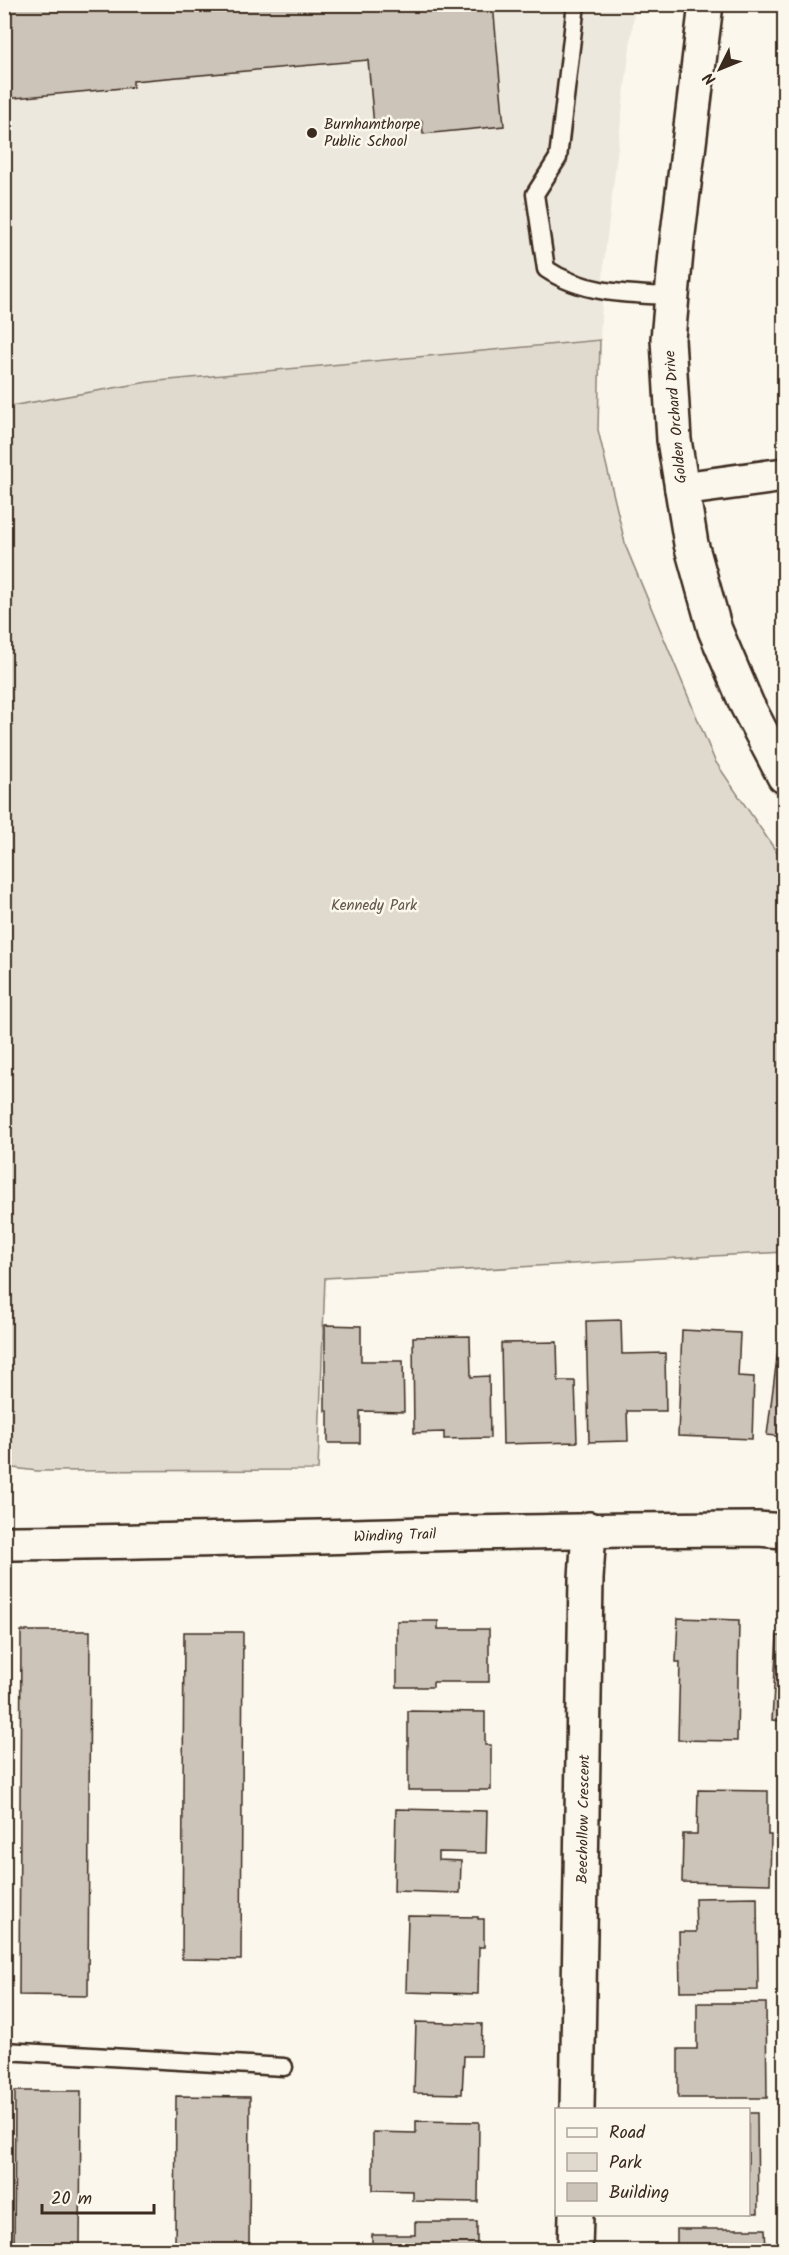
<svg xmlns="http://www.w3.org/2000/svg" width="789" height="2255" font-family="Kalam,sans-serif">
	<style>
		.built { fill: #ede8dd }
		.green { fill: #dfd9ce; stroke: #8d8276; stroke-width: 1.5 }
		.building { fill: #ccc4b9; stroke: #3b2a1e; stroke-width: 1.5 }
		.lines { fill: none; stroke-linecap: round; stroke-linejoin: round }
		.service-casing { stroke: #3b2a1e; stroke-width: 21 }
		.minor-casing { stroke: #3b2a1e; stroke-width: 38 }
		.tertiary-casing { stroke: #3b2a1e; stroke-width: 38 }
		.service { stroke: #fbf7ec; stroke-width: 16 }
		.minor { stroke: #fbf7ec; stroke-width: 33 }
		.tertiary { stroke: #fbf7ec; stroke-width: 33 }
		.poi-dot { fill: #3b2a1e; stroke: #fbf7ec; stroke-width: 2 }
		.labels { text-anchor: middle; stroke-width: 5; stroke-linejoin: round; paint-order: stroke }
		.poi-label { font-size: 15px; fill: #3b2a1e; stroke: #fbf7ec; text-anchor: start }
		.street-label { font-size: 15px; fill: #3b2a1e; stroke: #fbf7ec }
		.park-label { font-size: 15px; fill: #64564a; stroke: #fbf7ec }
	</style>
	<rect width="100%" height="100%" fill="#fbf7ec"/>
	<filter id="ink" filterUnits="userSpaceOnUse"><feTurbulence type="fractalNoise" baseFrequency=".0167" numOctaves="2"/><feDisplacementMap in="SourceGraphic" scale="12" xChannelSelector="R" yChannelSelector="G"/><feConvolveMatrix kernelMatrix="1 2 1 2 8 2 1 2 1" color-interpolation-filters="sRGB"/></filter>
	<g filter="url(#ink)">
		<!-- built -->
		<path class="built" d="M 5,5 L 635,5 L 604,262 L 600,340 L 148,382 L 5,407 Z"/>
		<!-- green -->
		<path class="green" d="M 600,340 L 598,430 L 626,547 L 715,761 L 784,863 L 784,1252 L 325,1278 L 318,1470 L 37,1471 L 5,1467 L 5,407 L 148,382 Z"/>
		<!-- building -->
		<g class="building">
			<path d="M 4,4 L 493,4 L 504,126 L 423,134 L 422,121 L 374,126 L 368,60 L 133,81 L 133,87 L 4,99 Z"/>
			<path d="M 778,249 L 784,249 L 784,360 Z"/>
			<path d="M 621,1320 L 622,1354 L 665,1353 L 666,1411 L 627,1411 L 628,1441 L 589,1442 L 586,1321 Z"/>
			<path d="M 325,1325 L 361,1326 L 361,1361 L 403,1361 L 404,1412 L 360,1411 L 360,1443 L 328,1443 L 328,1411 L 325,1411 Z"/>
			<path d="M 682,1330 L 740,1333 L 738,1376 L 754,1377 L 752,1439 L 678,1436 Z"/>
			<path d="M 780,1335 L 784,1336 L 784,1437 L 767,1435 Z"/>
			<path d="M 470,1336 L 471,1377 L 489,1376 L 490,1438 L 444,1439 L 444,1432 L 414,1433 L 413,1337 Z"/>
			<path d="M 557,1342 L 558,1381 L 575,1381 L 577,1442 L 503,1444 L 501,1343 Z"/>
			<path d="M 678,1618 L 739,1620 L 737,1741 L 678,1740 L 680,1662 L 676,1662 Z"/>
			<path d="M 397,1621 L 438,1621 L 438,1629 L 489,1629 L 489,1682 L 433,1682 L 433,1687 L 397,1687 Z"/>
			<path d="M 21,1631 L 90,1631 L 88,1996 L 19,1995 Z"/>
			<path d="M 184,1632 L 243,1632 L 241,1960 L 182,1959 Z"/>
			<path d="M 777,1636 L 784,1636 L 784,1721 L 772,1720 Z"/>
			<path d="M 408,1711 L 485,1712 L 485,1745 L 491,1745 L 491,1790 L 408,1790 Z"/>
			<path d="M 698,1790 L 768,1791 L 768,1835 L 771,1835 L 770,1884 L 682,1882 L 683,1834 L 697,1834 Z"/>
			<path d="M 396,1809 L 487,1811 L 486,1853 L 438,1852 L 438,1860 L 461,1861 L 460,1893 L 394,1891 Z"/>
			<path d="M 757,1897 L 758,1990 L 680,1991 L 679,1932 L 696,1932 L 695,1898 Z"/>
			<path d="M 408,1916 L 478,1917 L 478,1919 L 484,1919 L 484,1947 L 479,1947 L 478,1994 L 406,1992 Z"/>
			<path d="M 697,2003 L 766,2003 L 767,2098 L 678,2098 L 678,2049 L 697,2049 Z"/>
			<path d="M 416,2022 L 482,2024 L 481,2056 L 464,2056 L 462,2094 L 414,2093 Z"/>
			<path d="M 15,2091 L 81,2091 L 80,2250 L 14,2250 Z"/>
			<path d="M 176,2096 L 250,2097 L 249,2250 L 175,2250 Z"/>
			<path d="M 748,2113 L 757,2113 L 758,2213 L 748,2213 Z"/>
			<path d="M 416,2121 L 479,2122 L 478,2202 L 413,2201 L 413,2191 L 373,2190 L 373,2132 L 416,2133 Z"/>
			<path d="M 415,2222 L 477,2222 L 477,2250 L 372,2250 L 372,2235 L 415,2235 Z"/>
			<path d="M 677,2229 L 765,2229 L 766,2250 L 677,2250 Z"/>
		</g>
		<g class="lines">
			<defs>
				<g id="service">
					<path d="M 576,4 L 558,158 L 535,194 L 546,269 C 583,294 629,294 673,296"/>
					<path d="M 4,2051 L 284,2067"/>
				</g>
				<g id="minor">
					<path d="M 682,489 L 784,475"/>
					<path d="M 4,1543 C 255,1541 506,1529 757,1529 L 784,1531"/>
					<path d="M 577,2110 L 586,1579 L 589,1529"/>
					<path d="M 575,2250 L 576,2214"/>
				</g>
				<path id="tertiary" d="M 706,4 L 677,242 L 668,339 L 674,440 L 691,544 L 715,630 L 747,705 L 784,776"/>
			</defs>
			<!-- service casing -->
			<use href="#service" class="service-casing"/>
			<!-- minor casing -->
			<use href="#minor" class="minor-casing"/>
			<!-- tertiary casing -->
			<use href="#tertiary" class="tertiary-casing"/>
			<!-- service -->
			<use href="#service" class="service"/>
			<!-- minor -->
			<use href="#minor" class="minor"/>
			<!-- tertiary -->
			<use href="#tertiary" class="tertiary"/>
		</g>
	</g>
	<!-- markers -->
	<circle class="poi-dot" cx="312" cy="133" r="6"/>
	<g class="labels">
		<!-- poi labels -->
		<g class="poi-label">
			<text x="324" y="129">Burnhamthorpe<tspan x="324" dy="17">Public School</tspan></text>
		</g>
		<!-- street labels -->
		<g class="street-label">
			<text transform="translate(675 417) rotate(-95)" y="5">Golden Orchard Drive</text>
			<text transform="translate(395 1535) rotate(-2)" y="5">Winding Trail</text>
			<text transform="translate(583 1819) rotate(-89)" y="5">Beechollow Crescent</text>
		</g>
		<!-- park labels -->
		<g class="park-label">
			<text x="374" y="910">Kennedy Park</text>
		</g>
	</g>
	<!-- margin -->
	<rect width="789" height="2255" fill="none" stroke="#fbf7ec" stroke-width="24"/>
	<rect x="12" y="12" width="765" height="2231" fill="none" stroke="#3b2a1e" stroke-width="2" filter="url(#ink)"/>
	<!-- legend -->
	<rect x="555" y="2108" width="195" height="108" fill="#fbf7ec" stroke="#aea59a" stroke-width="1.5"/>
	<rect x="567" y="2128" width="30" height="9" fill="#fbf7ec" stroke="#aea59a" stroke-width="1.5"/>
	<text x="609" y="2138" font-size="18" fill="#3b2a1e">Road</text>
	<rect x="567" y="2153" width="30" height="18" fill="#dfd9ce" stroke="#aea59a" stroke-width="1.5"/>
	<text x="609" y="2168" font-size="18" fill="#3b2a1e">Park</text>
	<rect x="567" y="2183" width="30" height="18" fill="#ccc4b9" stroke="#aea59a" stroke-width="1.5"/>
	<text x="609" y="2198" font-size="18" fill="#3b2a1e">Building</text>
	<!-- north arrow -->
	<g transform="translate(720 69) rotate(227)" stroke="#fbf7ec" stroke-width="4.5" paint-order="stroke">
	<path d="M0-4.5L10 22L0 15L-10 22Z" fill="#3b2a1e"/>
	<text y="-9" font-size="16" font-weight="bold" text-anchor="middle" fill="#3b2a1e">N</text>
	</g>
	<!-- scale -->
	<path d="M42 2204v9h112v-9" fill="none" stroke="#3b2a1e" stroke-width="3"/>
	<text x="51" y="2204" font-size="18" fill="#3b2a1e" stroke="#fbf7ec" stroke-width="4.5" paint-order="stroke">20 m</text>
</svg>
